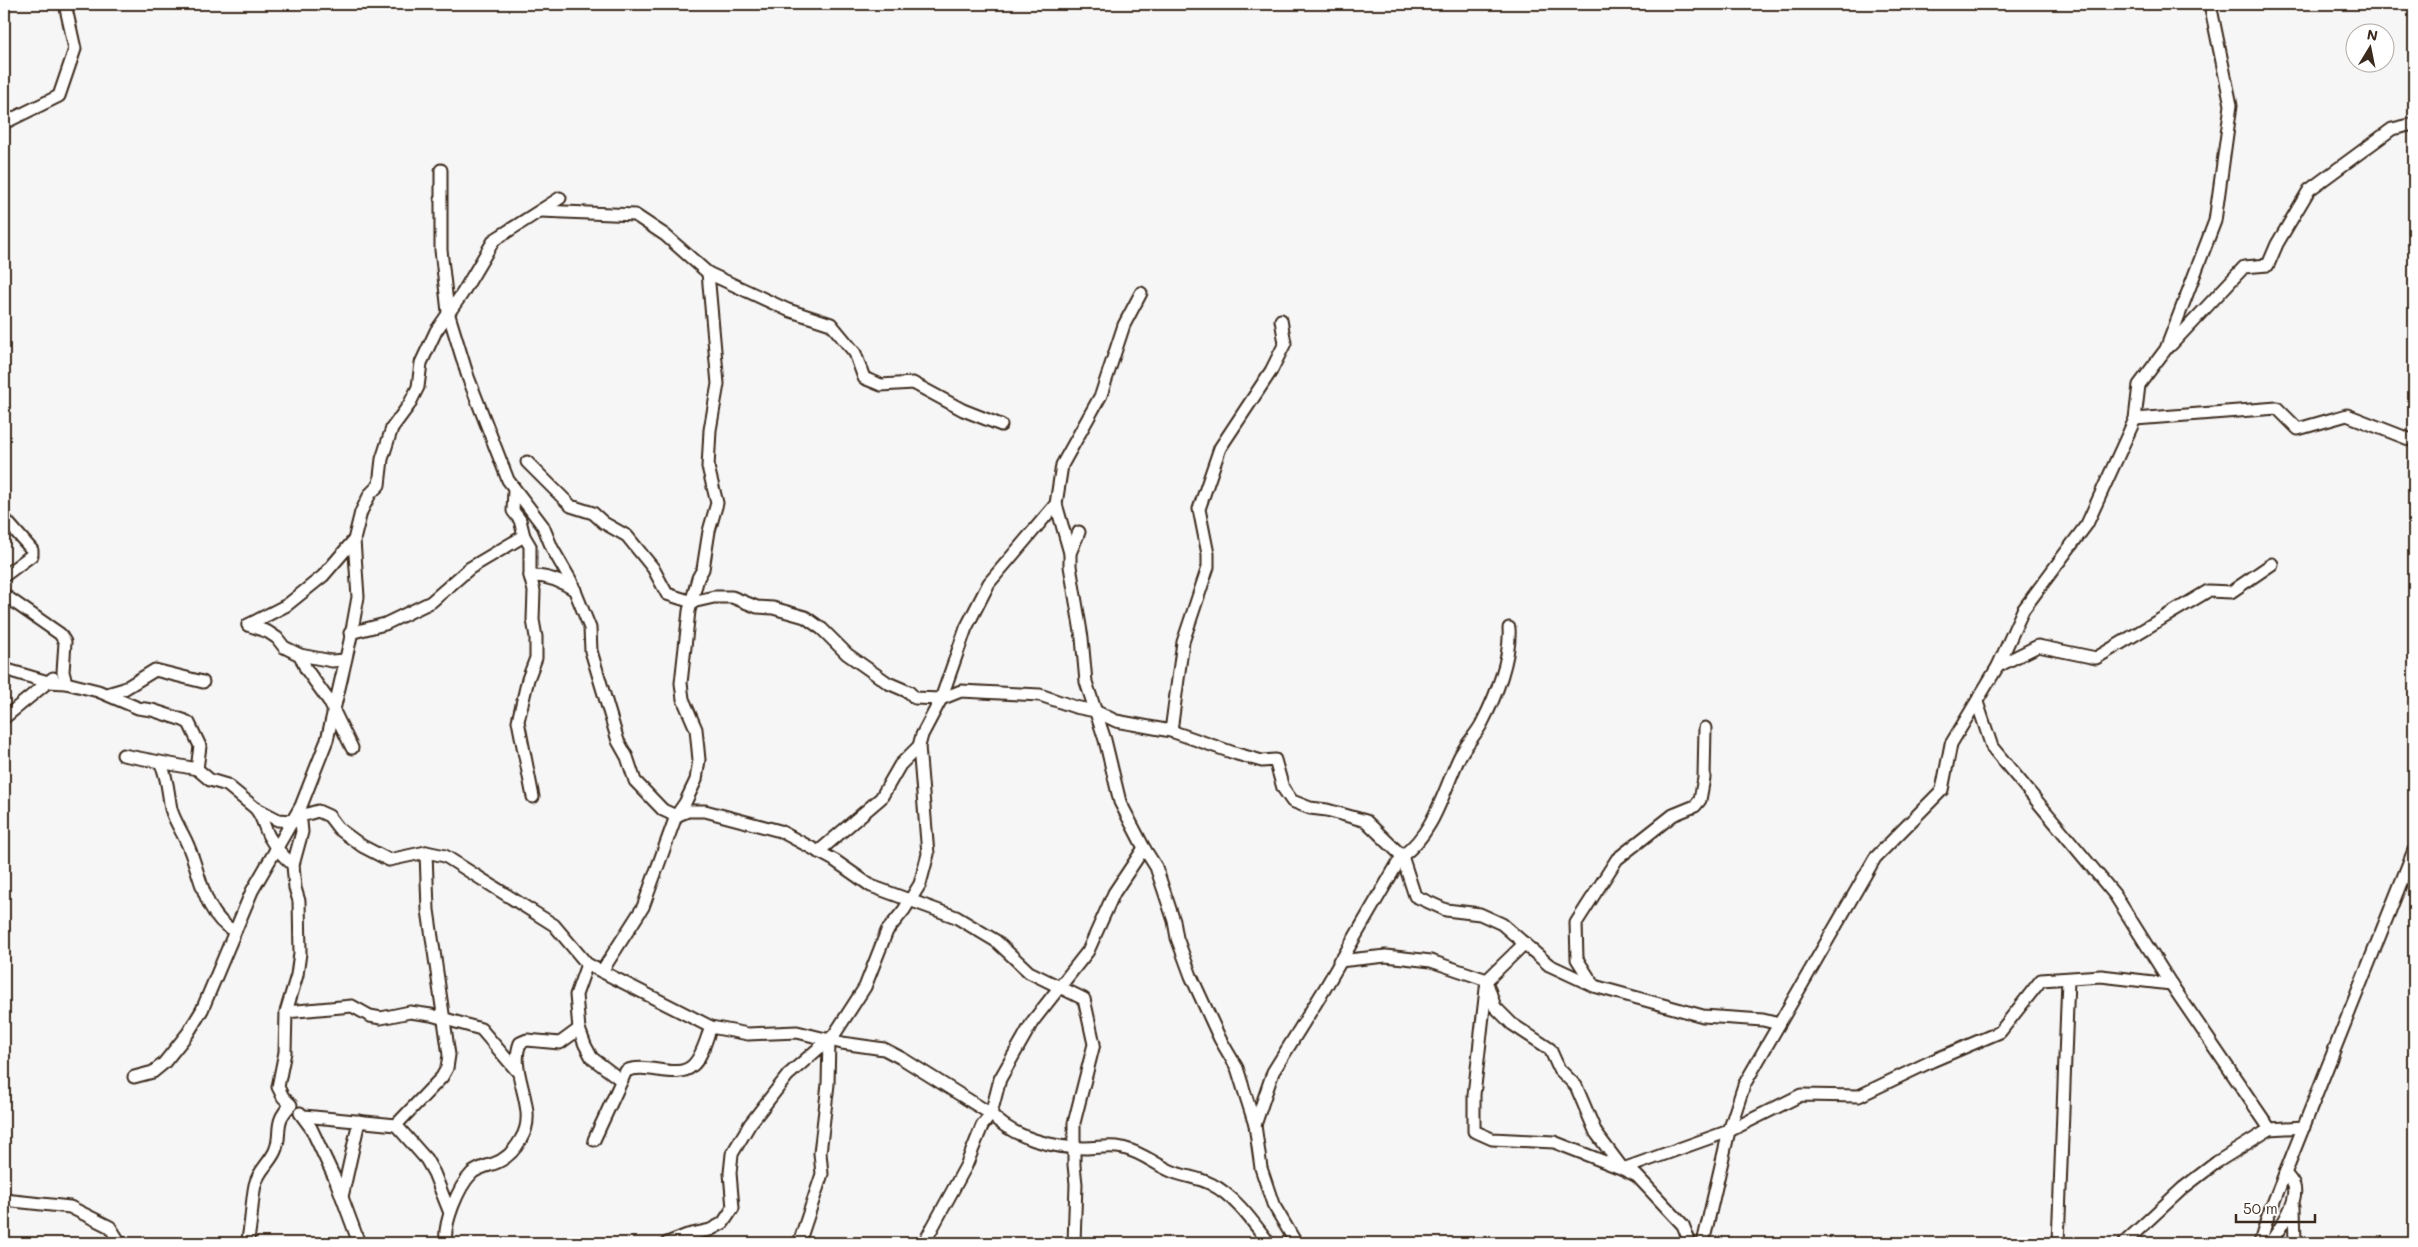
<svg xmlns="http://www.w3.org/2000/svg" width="2418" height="1247" font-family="Mali,sans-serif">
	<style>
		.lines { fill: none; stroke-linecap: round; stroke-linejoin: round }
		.minor-casing { stroke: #3b2a1e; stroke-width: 15 }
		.minor { stroke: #fff; stroke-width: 11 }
	</style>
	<rect width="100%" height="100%" fill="#f7f6f6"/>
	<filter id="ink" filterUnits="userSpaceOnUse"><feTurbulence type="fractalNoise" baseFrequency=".02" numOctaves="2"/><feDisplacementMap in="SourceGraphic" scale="10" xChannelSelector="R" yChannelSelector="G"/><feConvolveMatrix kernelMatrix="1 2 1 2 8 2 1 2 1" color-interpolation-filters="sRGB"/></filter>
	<g filter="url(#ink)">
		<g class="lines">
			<defs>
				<g id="minor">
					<path d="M 4,123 L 59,96 L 75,49 L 65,4"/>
					<path d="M 441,170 L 441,250 L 448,312 L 468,377 L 508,480 L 543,526 L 552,548 L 571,581 L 590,628 L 591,651 L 618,741 L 627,757 L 635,781 L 663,810 L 676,816 L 688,811 L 705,811 L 780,831 L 834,860 L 871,886 L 956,917 L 996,941 L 1029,972 L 1084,999 L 1094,1044 L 1074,1123 L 1074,1165 L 1076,1184 L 1074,1243"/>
					<path d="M 541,211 L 635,215 L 665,235 L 708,273 L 788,310 L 831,324 L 855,353 L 864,378 L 881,385 L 913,383 L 963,410 L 1001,425"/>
					<path d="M 2171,345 L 2244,267 L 2268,265 L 2277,244 L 2309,190 L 2392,129 L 2414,124"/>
					<path d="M 2135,419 L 2277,408 L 2298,429 L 2347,415 L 2414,441"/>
					<path d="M 527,462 L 571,506 L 593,513 L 604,523 L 627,536 L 653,568 L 667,594 L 692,602 L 714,597 L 732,597 L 757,607 L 773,608 L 805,617 L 822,629 L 847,654 L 888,683 L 909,692 L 915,698 L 941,699 L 961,691 L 1040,695 L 1075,707 L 1095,711 L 1116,721 L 1171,731 L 1237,754 L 1262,761 L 1275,760 L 1283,788 L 1292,801 L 1310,808 L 1327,810 L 1366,821 L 1402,856 L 1415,896 L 1446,910 L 1480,914 L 1502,924 L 1549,965 L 1594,986 L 1703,1016 L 1763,1020 L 1779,1024"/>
					<path d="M 1056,504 L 1070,553"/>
					<path d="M 4,518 L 32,550 L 32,555 L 4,576"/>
					<path d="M 524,536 L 530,546 L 530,576 L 534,591 L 533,620 L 536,637 L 536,658 L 528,679 L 518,721 L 533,797"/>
					<path d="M 530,576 C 546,575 561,581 575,590"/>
					<path d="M 4,595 L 60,634 L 65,642 L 63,672 L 66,683"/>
					<path d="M 248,625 L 287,605 L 323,576 L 354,540 L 361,512 L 370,494 L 379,485 L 382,459 L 392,428 L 409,405 L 418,387 L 421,363 L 436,331 L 462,294 L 494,240 L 560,198"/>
					<path d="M 248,625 L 268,632 L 277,638 L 284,647 L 300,655 L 306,669 L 329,701 L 352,748"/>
					<path d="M 350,633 L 385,624 L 431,602 L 470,568 L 524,536 L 520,520 L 513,511 L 514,490"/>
					<path d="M 300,655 L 332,661 L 345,660"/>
					<path d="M 1998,666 L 2038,646 L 2096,658 L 2208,591 L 2231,592 L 2272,564"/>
					<path d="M 4,669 L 48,682 L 66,683 L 98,691 L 138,708 L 152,710 L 183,720 L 189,723 L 200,746 L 197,769"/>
					<path d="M 107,694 L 124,689 L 155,670 L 203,682"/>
					<path d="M 1977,702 L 1992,747 L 2115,895 L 2171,984 L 2270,1129"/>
					<path d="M 4,718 L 53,678"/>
					<path d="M 1171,731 L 1183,642 L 1208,567 L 1208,554 L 1199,509 L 1220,448 L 1271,371 L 1285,343 L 1281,320"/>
					<path d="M 123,755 L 197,769 L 210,780 L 227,785 L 255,808 L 278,820 L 294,821 L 304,815 L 318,811 L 329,816 L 339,829 L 362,846 L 389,860 L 426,852 L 445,856 L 554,925 L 587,964 L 711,1027 L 748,1034 L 797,1032 L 842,1043 L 884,1049 L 903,1059 L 991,1114 C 1013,1138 1053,1148 1085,1148 C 1098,1148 1110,1145 1123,1148 C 1141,1152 1155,1164 1171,1171 C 1184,1177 1198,1177 1211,1184 C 1235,1196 1253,1222 1269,1243"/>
					<path d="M 161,764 C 168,779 168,793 171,809 C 175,823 184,834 189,848 C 201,876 204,915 234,931"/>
					<path d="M 256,809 C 264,819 264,829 270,838 C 276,849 284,857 293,865"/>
					<path d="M 1144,848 L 1156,867 L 1174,921 L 1177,938 L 1191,976 L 1220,1039 L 1237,1068 L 1255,1125 L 1261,1168 L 1273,1204 L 1296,1243"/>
					<path d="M 818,852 L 881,798 L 900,765 L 919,746 L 922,735 L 941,699 L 966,628 L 989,583 L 1056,504 L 1062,465 L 1101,395 L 1124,325 L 1141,293"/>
					<path d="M 1525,943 L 1487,980 L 1474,1095 L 1474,1131 L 1492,1139 L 1554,1142 L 1623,1169 L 1729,1131 L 1801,1095 L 1859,1096 L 1932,1061 L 2000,1032 L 2041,980 L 2101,976 L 2171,984"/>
					<path d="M 1339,961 L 1386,956 L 1431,961 L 1487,980"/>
					<path d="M 587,964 L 576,995 L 579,1029 L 585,1045 L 592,1058 L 621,1080"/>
					<path d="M 602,971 L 643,907 L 676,816 L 685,803 L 696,780 L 699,760 L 696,729 L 683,699 L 681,683 L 689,611 L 698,578 L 703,569 L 709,531 L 717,503 L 708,467 L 710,430 L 718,384 L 708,273"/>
					<path d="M 1488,986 L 1495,1007 L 1512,1024 L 1550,1049 L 1559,1069 L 1576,1086 L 1596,1133 L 1623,1169 L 1637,1176 L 1683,1225 L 1690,1243"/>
					<path d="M 1594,986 L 1577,959 L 1576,923 L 1617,859 L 1673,815 L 1695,806 L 1700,800 L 1704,778 L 1705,728"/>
					<path d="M 286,1012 L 352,1006 L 370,1016 L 381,1018 L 410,1012 L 431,1015 L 481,1029 L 516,1070"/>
					<path d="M 134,1077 L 153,1072 L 164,1063 L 188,1033 L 202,1010 L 252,891 L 301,806 L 327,740 L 350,641 L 358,597 L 354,540"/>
					<path d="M 300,1113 L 311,1128 L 336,1181 L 359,1243"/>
					<path d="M 304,1116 L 396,1125 L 442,1077 L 447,1068 L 449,1055 L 428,910 L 426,852"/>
					<path d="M 396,1125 L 426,1159 L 434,1173 L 450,1213"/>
					<path d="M 1255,1125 L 1273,1072 L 1324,990 L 1402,856 C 1434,833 1443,792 1459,758 C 1465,745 1476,735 1482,723 C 1496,696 1511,658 1509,628"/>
					<path d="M 594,1140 L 626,1071 C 646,1062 677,1080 692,1066 C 702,1058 706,1039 711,1027"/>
					<path d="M 342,1197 L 359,1121"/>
					<path d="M 4,1200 L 70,1207 L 110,1227 L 120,1243"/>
					<path d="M 2294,1207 L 2295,1243"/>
					<path d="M 247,1243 C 252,1224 251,1204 255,1185 C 258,1171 269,1164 275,1151 C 283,1133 272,1123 291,1105 L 283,1097 L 278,1087 L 285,1052 L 286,1012 L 297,975 L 300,953 L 299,901 L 295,888 L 293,865 L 302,832 L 301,822 L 294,821"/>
					<path d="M 446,1243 C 443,1224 458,1187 472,1173 C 478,1168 486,1166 493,1164 C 505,1160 515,1150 521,1139 C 540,1109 508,1074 520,1043 L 527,1040 L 560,1043 L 579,1029"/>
					<path d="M 667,1243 L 687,1235 L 710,1230 L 723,1223 L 733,1208 L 730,1173 L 732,1154 L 750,1124 L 788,1075 L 834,1035 L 865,987 L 887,931 L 904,910 L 920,884 L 928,854 L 919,746"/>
					<path d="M 799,1243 L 822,1174 L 820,1153 L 828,1084 L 829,1040"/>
					<path d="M 924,1243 L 966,1166 L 982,1126 L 991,1114 L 1000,1079 L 1033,1021 L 1088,951 L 1114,893 L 1144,848 L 1120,802 L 1105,740 L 1086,682 L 1082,638 L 1070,566 L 1070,553 L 1079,532"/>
					<path d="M 1703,1243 L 1729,1131 L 1744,1085 L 1875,858 L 1942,790 L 1951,744 L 1998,666 L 2023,610 L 2087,524 L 2135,419 L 2139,385 L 2166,349 L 2215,221 L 2231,105 L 2210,4"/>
					<path d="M 2058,1243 L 2068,979"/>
					<path d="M 2124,1243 L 2183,1188 L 2217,1162 L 2270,1129 L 2304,1127"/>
					<path d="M 2260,1243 L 2268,1216 L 2414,850"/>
					<path d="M 2270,1243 C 2279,1230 2299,1202 2294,1186 C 2293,1182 2288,1177 2285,1173"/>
				</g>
			</defs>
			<!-- minor casing -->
			<use href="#minor" class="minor-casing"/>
			<!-- minor -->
			<use href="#minor" class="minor"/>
		</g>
	</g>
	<!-- margin -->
	<rect width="2418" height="1247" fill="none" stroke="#fff" stroke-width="20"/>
	<rect x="10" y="10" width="2398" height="1227" fill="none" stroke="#3b2a1e" stroke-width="2" filter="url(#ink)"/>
	<!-- north arrow -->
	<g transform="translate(2370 48) rotate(10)"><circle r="24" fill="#ffffff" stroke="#b1aaa5"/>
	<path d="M0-4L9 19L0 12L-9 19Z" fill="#3b2a1e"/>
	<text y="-8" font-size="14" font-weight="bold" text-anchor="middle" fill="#3b2a1e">N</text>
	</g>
	<!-- scale -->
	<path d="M2236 1214v8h79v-8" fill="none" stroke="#3b2a1e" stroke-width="2.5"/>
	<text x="2243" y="1214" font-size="15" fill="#3b2a1e" stroke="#ffffff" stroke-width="4" paint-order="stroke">50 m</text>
</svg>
